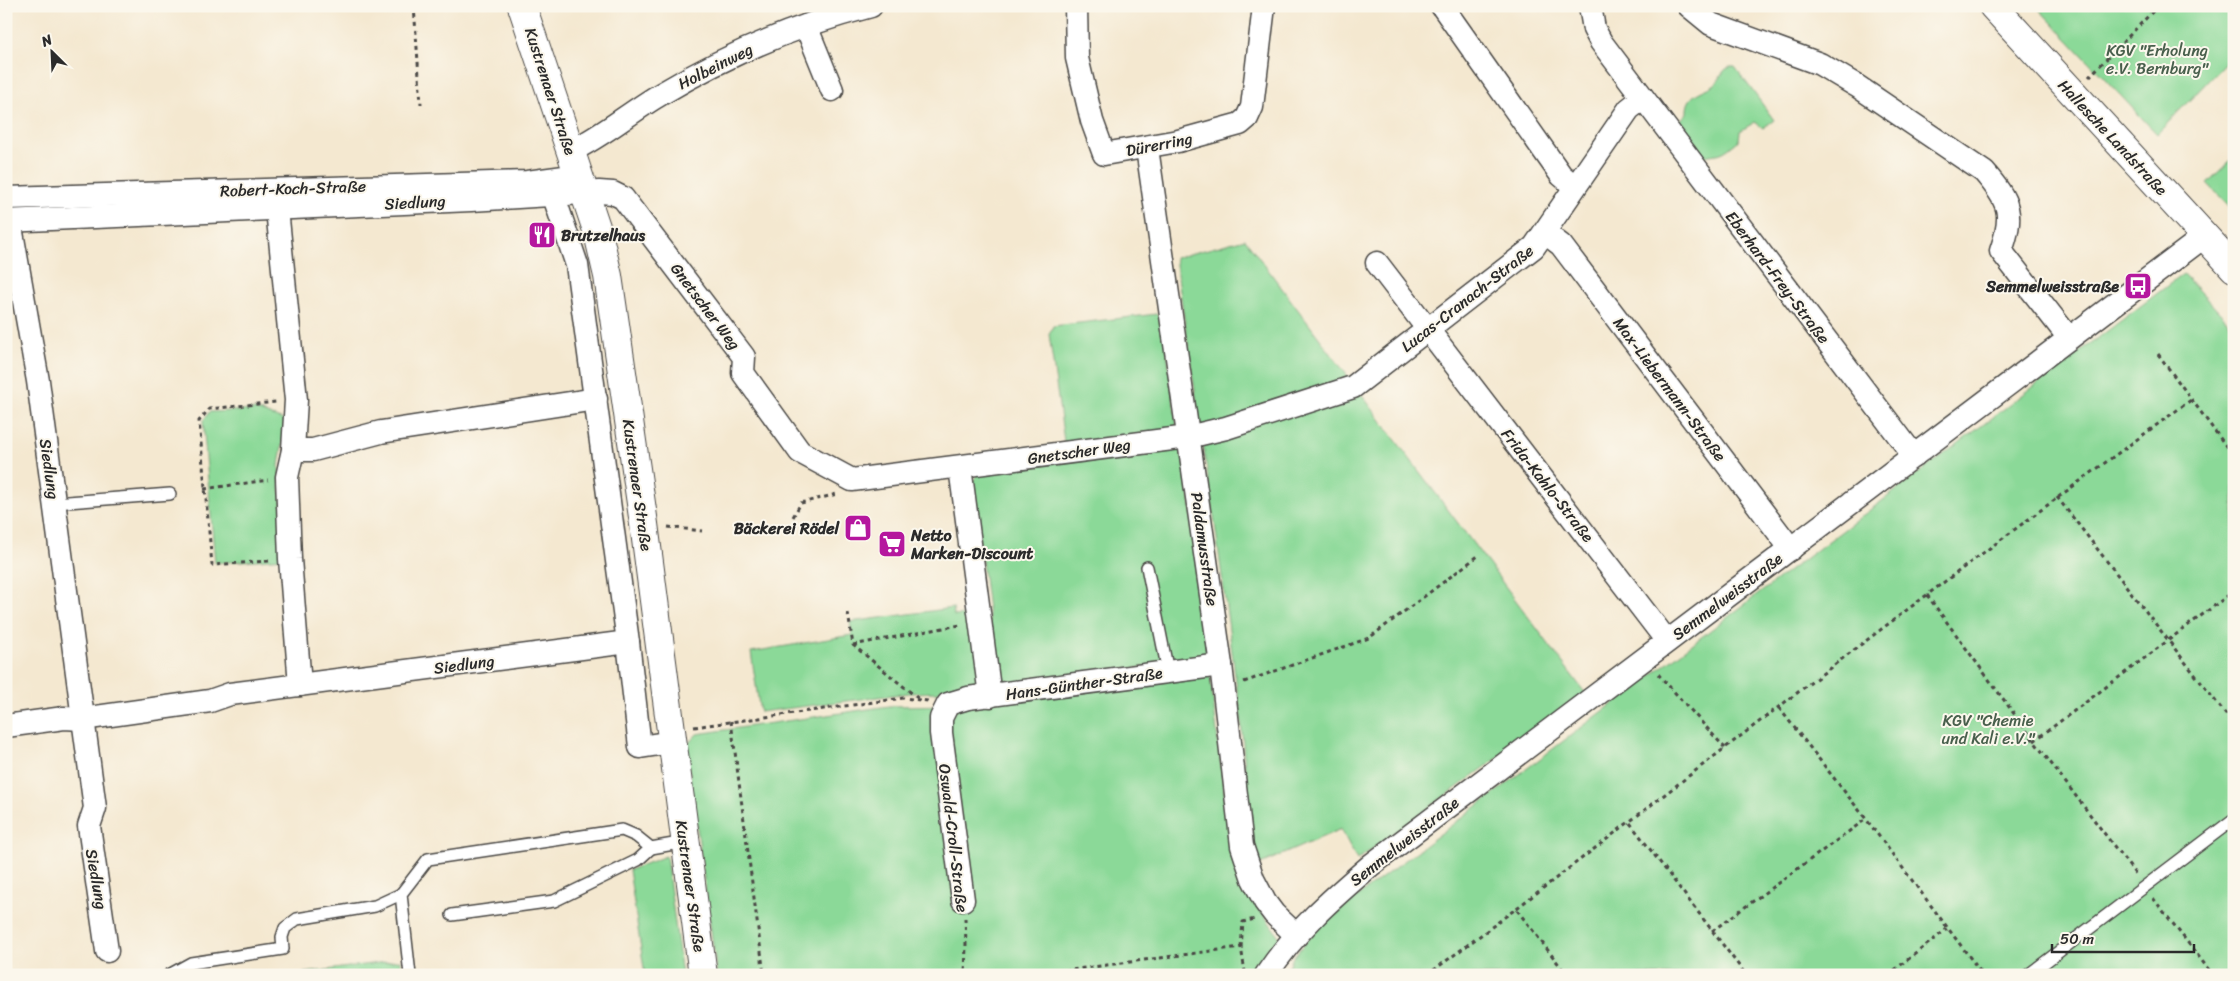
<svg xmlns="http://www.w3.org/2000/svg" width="2240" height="981" font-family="Sriracha,sans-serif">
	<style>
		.green { fill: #8bd998; stroke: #5b8262 }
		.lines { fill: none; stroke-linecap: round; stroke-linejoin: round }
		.service-casing { stroke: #494744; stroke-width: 14 }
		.minor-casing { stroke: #494744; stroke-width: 25 }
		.tertiary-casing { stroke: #494744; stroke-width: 30 }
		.secondary-casing { stroke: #494744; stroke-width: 30 }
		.path { stroke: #494744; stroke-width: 3; stroke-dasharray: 4 4; stroke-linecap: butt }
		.service { stroke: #fff; stroke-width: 11 }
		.minor { stroke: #fff; stroke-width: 22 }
		.tertiary { stroke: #fff; stroke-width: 28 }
		.secondary { stroke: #fff; stroke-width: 28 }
		.labels { text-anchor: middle; stroke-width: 4; stroke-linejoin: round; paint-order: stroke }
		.park-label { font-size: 16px; fill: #485f4c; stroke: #fbf7ec }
		.street-label { font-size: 16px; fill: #2b2b2b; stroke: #fbf7ec }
		.poi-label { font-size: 16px; font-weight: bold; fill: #2b2b2b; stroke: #fbf7ec; text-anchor: start }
	</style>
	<rect width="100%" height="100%" fill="#fbf7ec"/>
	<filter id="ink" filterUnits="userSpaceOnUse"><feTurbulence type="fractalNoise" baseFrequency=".02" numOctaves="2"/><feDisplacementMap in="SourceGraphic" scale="10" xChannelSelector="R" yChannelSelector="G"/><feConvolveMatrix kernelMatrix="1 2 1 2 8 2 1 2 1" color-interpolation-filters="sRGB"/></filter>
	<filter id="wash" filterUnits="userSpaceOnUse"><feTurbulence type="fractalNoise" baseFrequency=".0096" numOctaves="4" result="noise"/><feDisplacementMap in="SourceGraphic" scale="20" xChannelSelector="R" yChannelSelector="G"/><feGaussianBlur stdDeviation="1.12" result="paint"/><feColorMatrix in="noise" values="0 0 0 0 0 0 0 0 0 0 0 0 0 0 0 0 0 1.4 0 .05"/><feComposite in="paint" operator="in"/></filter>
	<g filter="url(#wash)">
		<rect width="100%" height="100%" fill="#f4e8d0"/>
		<!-- green -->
		<g class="green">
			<path d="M 2036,6 L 2234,6 L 2234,54 L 2157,134 Z"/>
			<path d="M 1730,67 L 1735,67 L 1774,120 L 1763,128 L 1755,122 L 1740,131 L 1739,140 C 1733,145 1725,153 1717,154 C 1710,155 1706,155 1700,158 L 1676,125 L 1687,113 C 1686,90 1708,93 1718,81 C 1723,75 1721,71 1730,67 Z"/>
			<path d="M 2234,157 L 2234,211 L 2207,183 Z"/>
			<path d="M 1245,239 L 1586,694 L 1357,860 L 1341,829 L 1258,865 L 1251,842 L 1241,720 L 1215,524 L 1175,258 Z"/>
			<path d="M 2183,274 L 2234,328 L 2234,975 L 1285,975 L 1293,957 L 1322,923 Z"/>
			<path d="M 1157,314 L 1163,320 L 1177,427 L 1173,432 L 1065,448 L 1049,334 L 1053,326 Z"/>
			<path d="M 256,410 L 286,421 L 279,465 L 285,558 L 215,563 L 203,421 L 209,412 Z"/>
			<path d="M 1169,444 L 1183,451 L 1213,658 L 1002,685 L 997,680 L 972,483 L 978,473 Z"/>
			<path d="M 953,608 L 954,616 L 971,615 L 983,679 L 975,691 L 909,693 L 760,712 L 751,652 L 852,635 L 850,622 Z"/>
			<path d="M 1210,674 L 1230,841 L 1252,898 L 1280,938 L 1257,975 L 717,975 L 686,746 L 697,734 L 889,706 L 963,705 Z"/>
			<path d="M 666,856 L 682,975 L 645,975 L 629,870 Z"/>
			<path d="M 400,960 L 402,975 L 297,974 Z"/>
		</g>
	</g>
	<g filter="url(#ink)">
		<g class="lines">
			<defs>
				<g id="service">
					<path d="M 55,503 L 170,494"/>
					<path d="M 1147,567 L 1168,672"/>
					<path d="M 452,915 L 554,901 L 638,860 L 651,848"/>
					<path d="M 169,975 L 191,963 L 283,949 L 282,937 L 285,928 L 297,919 L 375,906 L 401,894"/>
					<path d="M 410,975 L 401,894 L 428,859 L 622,830 L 636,836 L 651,848 L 685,842"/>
					<path d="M 2028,975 L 2234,819"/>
				</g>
				<g id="minor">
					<path d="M 1076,6 L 1077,58 L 1092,121 L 1104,154 L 1178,141 L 1240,124 L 1247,118 L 1252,107 L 1264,6"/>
					<path d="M 1442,6 L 1561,175 L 1574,186"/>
					<path d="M 1590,6 L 1594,29 L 1601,42 L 1914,456"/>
					<path d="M 1689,6 L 1711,24 L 1820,64 L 1857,86 L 1984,172 C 2010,202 2014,214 2001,251 L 2069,338"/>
					<path d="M 806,26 L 832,90"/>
					<path d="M 1147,148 L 1221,665 L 1242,846 L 1253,879 L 1265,902 L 1274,914 L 1295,934"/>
					<path d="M 571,151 C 603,136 630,112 661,94 C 726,55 797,25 871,6"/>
					<path d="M 549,182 L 577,265 L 628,642"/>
					<path d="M 6,198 L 527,182 L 579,175"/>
					<path d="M 277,209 L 296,400 L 293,450 L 313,450 L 381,432 L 596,399"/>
					<path d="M 6,221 L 471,200 L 599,192 L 613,193 L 623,198 L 744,357 L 743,373 L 800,452 L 852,480 L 1188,437 L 1226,428 L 1353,387 L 1534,247 L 1629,109 L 1643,98"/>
					<path d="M 10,221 L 38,381 L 95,808 L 89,826 L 107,951"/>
					<path d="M 1545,233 L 1561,245 L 1791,549"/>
					<path d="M 1377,263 L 1667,641"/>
					<path d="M 293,450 L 287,477 L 290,559 L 300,685"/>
					<path d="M 960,467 L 990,696"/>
					<path d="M 6,726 L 64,718 L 82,719 L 210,701 L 230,694 L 628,642 L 640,747 L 672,742"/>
					<path d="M 963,900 L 941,733 L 941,718 L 948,704 L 968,698 L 1221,665"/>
					<path d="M 1266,975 C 1297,929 1330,900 1371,865 L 2205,236"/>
				</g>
				<path id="tertiary" d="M 522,6 L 598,233 L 608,276 L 644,524 L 703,975"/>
				<path id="secondary" d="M 1993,6 L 2234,268"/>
			</defs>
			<!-- service casing -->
			<use href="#service" class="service-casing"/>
			<!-- minor casing -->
			<use href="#minor" class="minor-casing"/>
			<!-- tertiary casing -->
			<use href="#tertiary" class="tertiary-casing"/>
			<!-- secondary casing -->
			<use href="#secondary" class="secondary-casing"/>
			<!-- path -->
			<g class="path">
				<path d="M 414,6 L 421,104"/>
				<path d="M 2089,77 L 2158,6"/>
				<path d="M 2158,354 L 2234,457"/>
				<path d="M 204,489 L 268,480"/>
				<path d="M 2057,497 L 2234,725"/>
				<path d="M 793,517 L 801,503 L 837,494"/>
				<path d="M 668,527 L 702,531"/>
				<path d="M 269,561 L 212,565 L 199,421 L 209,409 L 276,402"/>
				<path d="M 1927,595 L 2034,741 L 2136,875"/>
				<path d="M 848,613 L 853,645 L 920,700"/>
				<path d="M 853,645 L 960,625"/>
				<path d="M 1658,674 L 1725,748"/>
				<path d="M 1244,682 L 1369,638 L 1478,556"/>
				<path d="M 1779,708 L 1866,819 L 1983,975"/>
				<path d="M 731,721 L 764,975"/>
				<path d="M 694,727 L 903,698 L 928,701"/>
				<path d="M 2034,741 L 2234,591"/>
				<path d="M 1630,823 L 1746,975"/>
				<path d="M 2153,898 L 2213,975"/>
				<path d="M 1517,910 L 1567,975"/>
				<path d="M 965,918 L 966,944 L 965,975"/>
				<path d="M 1712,931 L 1866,819"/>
				<path d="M 1241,947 L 1243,922 L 1255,919"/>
				<path d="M 1033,975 L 1241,947 L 1245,972"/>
				<path d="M 1427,975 C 1528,901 1626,824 1725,748 C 1879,630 2034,514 2191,400"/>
				<path d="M 1888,975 L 1947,929"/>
			</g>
			<!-- service -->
			<use href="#service" class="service"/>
			<!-- minor -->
			<use href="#minor" class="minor"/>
			<!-- tertiary -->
			<use href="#tertiary" class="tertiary"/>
			<!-- secondary -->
			<use href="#secondary" class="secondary"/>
		</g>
	</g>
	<!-- icons -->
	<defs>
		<symbol id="restaurant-square" viewBox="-11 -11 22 22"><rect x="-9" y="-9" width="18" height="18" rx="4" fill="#b5179e" stroke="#fbf7ec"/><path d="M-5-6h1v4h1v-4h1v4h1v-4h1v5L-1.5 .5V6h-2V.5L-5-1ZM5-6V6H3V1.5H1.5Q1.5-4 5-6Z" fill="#fff"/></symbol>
		<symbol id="bus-square" viewBox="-11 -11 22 22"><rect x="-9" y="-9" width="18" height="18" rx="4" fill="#b5179e" stroke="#fbf7ec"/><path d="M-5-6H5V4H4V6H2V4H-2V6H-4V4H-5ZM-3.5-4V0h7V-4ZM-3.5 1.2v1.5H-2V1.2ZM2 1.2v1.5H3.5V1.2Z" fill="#fff"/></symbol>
		<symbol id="shop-square" viewBox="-11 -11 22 22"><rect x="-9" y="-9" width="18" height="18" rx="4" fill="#b5179e" stroke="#fbf7ec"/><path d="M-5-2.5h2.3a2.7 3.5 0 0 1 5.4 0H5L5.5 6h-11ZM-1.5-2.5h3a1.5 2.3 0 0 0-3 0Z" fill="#fff"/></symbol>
		<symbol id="supermarket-square" viewBox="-11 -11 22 22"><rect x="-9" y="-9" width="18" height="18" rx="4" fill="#b5179e" stroke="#fbf7ec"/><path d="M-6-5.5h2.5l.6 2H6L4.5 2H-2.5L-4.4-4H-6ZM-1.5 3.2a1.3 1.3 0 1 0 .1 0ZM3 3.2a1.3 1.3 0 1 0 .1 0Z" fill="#fff"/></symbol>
	</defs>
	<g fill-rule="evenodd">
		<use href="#restaurant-square" x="526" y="219" width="32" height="32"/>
		<use href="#bus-square" x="2122" y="270" width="32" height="32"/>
		<use href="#shop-square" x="842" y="512" width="32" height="32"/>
		<use href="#supermarket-square" x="876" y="528" width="32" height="32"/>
	</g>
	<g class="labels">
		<!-- park labels -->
		<g class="park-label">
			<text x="2157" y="56">KGV "Erholung<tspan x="2157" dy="18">e.V. Bernburg"</tspan></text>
			<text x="1988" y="726">KGV "Chemie<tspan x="1988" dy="18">und Kali e.V."</tspan></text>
		</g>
		<!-- street labels -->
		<g class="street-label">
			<text transform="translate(715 66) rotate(-27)" y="6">Holbeinweg</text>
			<text transform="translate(551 91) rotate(72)" y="6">Kustrenaer Straße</text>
			<text transform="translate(2113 137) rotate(47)" y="6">Hallesche Landstraße</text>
			<text transform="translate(1159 144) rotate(-11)" y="6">Dürerring</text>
			<text transform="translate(293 188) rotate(-2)" y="6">Robert-Koch-Straße</text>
			<text transform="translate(415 202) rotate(-3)" y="6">Siedlung</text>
			<text transform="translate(1778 277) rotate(53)" y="6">Eberhard-Frey-Straße</text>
			<text transform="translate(1467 298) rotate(-38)" y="6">Lucas-Cranach-Straße</text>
			<text transform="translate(706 306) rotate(53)" y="6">Gnetscher Weg</text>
			<text transform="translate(1670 389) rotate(53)" y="6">Max-Liebermann-Straße</text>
			<text transform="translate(1079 451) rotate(-8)" y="6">Gnetscher Weg</text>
			<text transform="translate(50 469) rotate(82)" y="6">Siedlung</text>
			<text transform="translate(638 485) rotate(82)" y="6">Kustrenaer Straße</text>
			<text transform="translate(1548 485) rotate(52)" y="6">Frida-Kahlo-Straße</text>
			<text transform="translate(1205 549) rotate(82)" y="6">Paldamusstraße</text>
			<text transform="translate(1727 596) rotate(-37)" y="6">Semmelweisstraße</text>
			<text transform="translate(464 664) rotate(-7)" y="6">Siedlung</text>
			<text transform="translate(1084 683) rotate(-8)" y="6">Hans-Günther-Straße</text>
			<text transform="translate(954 838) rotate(83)" y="6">Oswald-Croll-Straße</text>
			<text transform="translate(1404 841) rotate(-38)" y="6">Semmelweisstraße</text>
			<text transform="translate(97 879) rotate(80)" y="6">Siedlung</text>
			<text transform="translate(691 886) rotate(82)" y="6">Kustrenaer Straße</text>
		</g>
		<!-- poi labels -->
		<g class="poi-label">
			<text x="561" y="241">Brutzelhaus</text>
			<text x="2119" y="292" text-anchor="end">Semmelweisstraße</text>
			<text x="839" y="534" text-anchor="end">Bäckerei Rödel</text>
			<text x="911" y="541">Netto<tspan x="911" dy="18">Marken-Discount</tspan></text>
		</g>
	</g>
	<!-- margin -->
	<rect width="2240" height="981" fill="none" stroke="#fbf7ec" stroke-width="25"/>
	<!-- north arrow -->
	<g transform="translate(52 52) rotate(336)" stroke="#fbf7ec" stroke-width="4" paint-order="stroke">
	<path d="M0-4L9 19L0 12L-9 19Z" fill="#2b2b2b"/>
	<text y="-8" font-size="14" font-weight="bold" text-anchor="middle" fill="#2b2b2b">N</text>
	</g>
	<!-- scale -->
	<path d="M2052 944v8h142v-8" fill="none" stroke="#2b2b2b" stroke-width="2.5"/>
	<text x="2060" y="944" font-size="15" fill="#2b2b2b" stroke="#fbf7ec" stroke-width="4" paint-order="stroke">50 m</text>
</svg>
